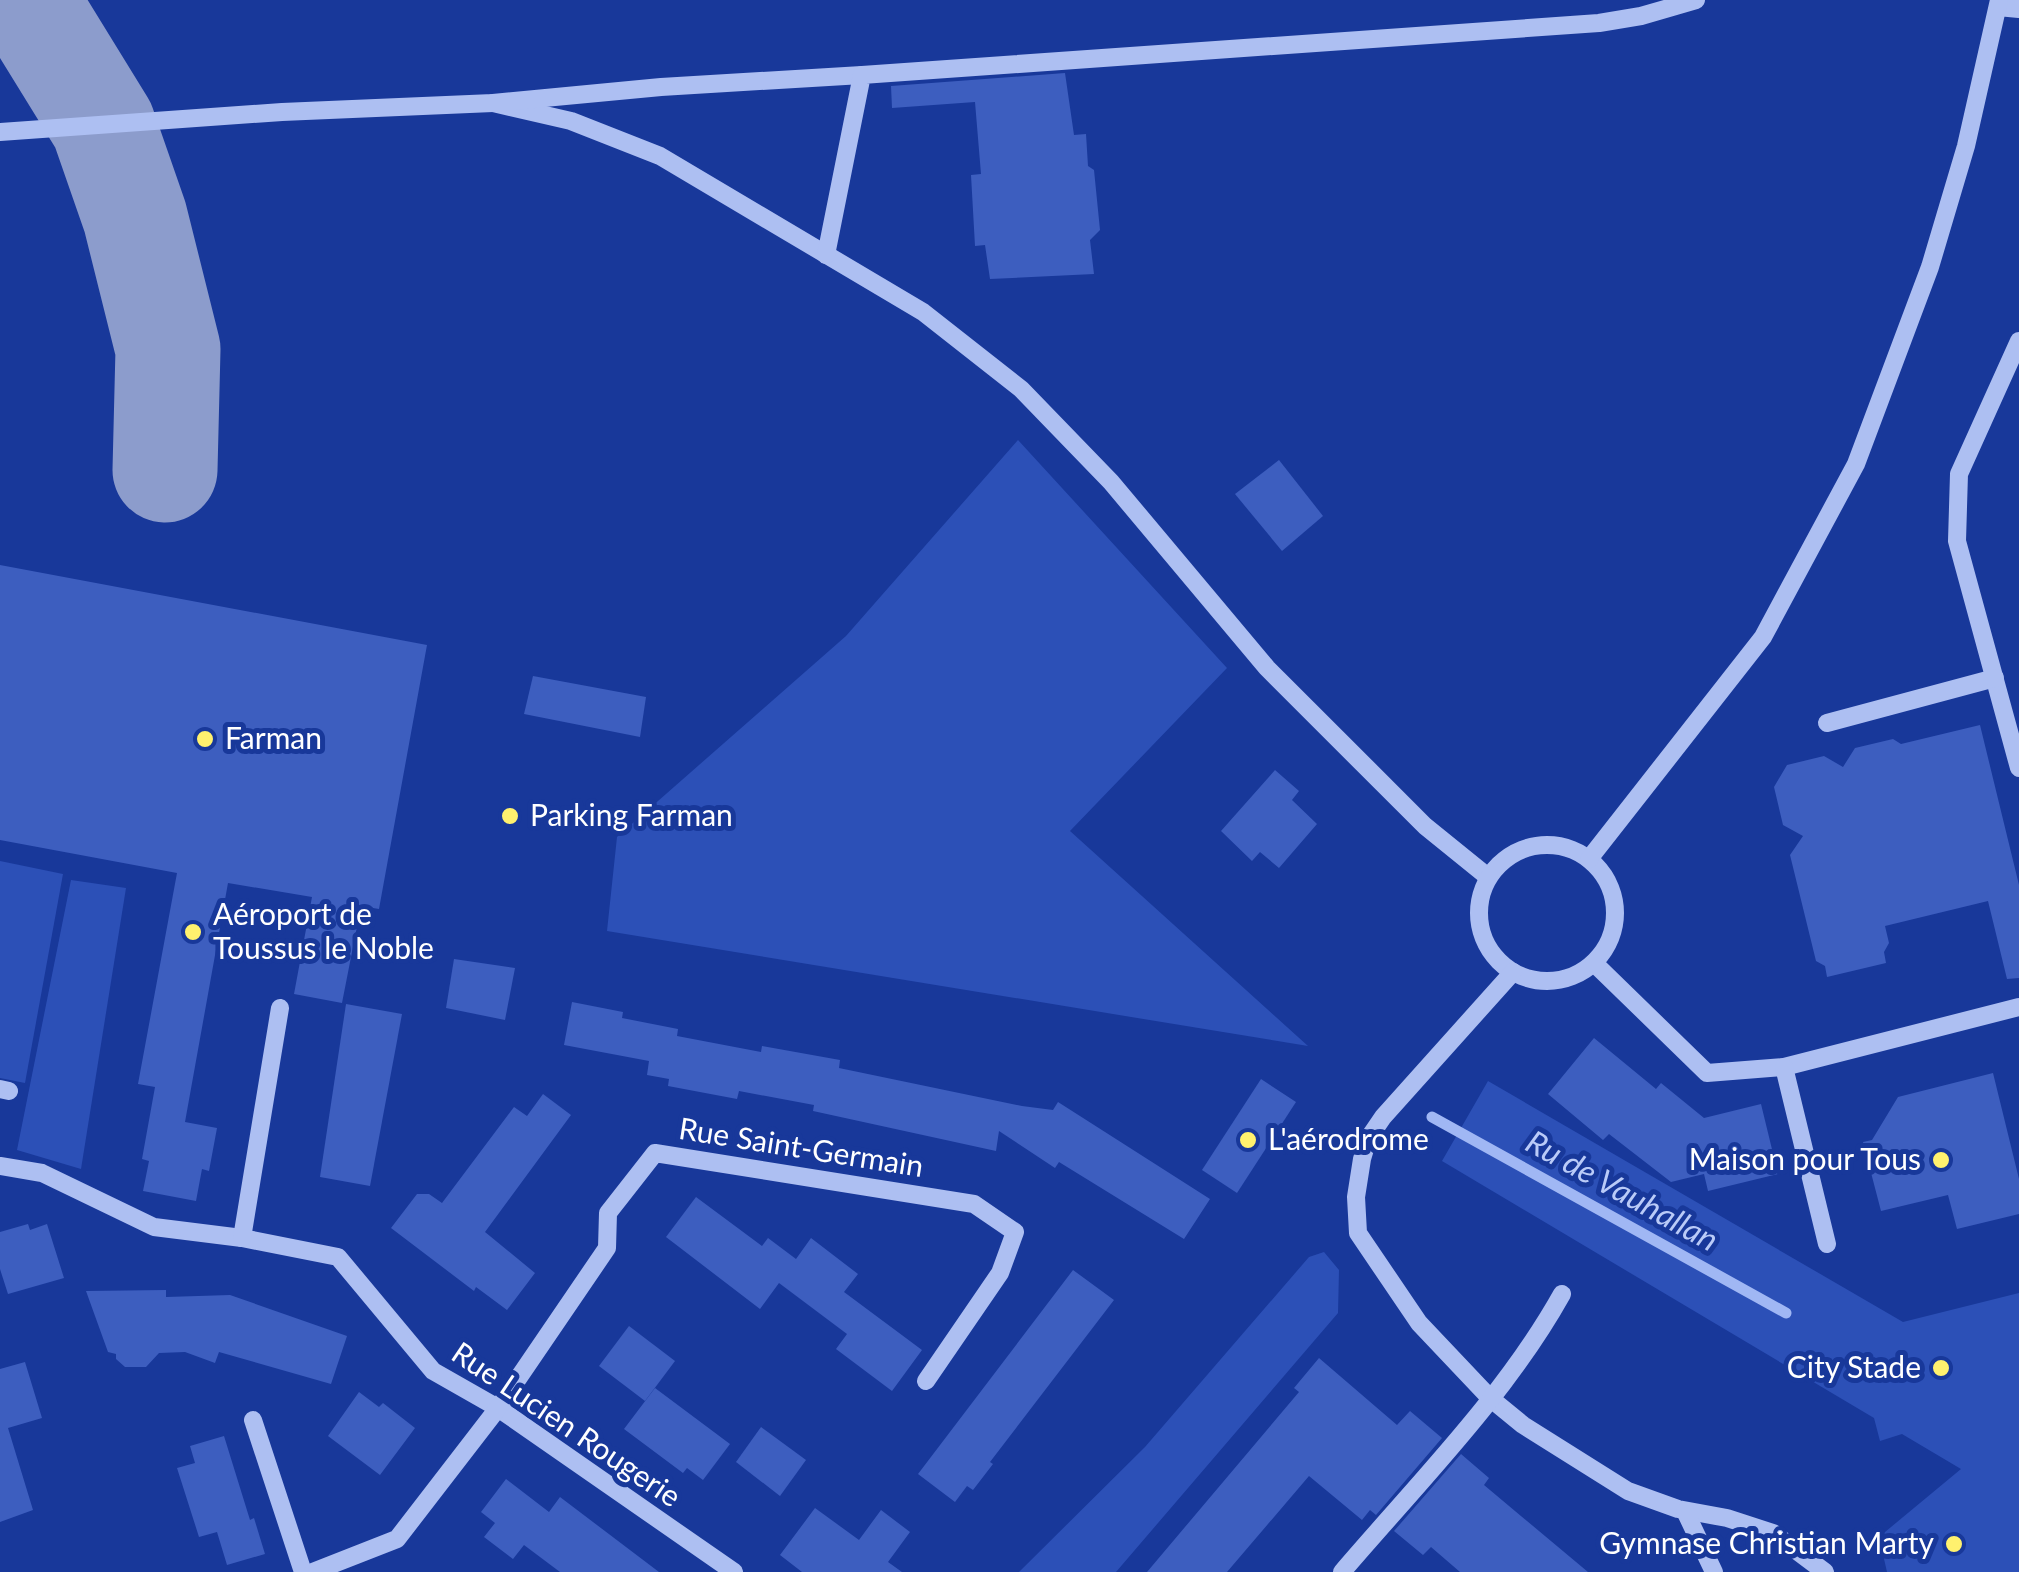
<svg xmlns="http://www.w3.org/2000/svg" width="2019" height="1572" font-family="Lato,sans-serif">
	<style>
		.green { fill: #2c50b7 }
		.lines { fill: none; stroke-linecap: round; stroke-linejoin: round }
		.stream { stroke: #a0b7f4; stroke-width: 11 }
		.taxiway { stroke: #8c9ccc; stroke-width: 105 }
		.building { fill: #3d5ebf }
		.minor { stroke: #adbff2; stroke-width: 18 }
		.poi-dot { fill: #fff16e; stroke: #18389a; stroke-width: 4 }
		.labels { text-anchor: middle; stroke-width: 10; stroke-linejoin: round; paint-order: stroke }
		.poi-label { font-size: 30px; fill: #fff; stroke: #18389a; text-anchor: start }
		.street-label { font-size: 30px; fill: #fff; stroke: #18389a }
		.water-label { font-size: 32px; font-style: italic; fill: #bacbf8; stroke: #18389a }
	</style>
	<rect width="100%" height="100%" fill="#18389a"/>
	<!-- green -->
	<g class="green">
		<path d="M 1018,440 L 1227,668 L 1070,831 L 1308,1046 L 607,931 L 617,837 L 846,636 Z"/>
		<path d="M 0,861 L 63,874 L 25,1083 L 0,1078 Z"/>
		<path d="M 71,880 L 126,888 L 81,1169 L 17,1150 Z"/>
		<path d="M 1488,1081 L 1903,1322 L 2019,1293 L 2019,1572 L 1887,1572 L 1879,1537 L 1961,1469 L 1902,1434 L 1880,1441 L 1874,1418 L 1442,1161 Z"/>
		<path d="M 1324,1252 L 1339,1270 L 1338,1313 L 1116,1572 L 1019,1572 L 1145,1447 L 1309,1257 Z"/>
	</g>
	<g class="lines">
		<!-- stream -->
		<path class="stream" d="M 1432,1117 L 1786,1313"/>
		<!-- taxiway -->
		<path class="taxiway" d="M 26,0 L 103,125 L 135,217 L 168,349 L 165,470"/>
	</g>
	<!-- building -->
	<g class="building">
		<path d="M 1065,73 L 1074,135 L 1086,134 L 1088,166 L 1094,170 L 1100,230 L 1090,240 L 1094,274 L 990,279 L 985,245 L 975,246 L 971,175 L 981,174 L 975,102 L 892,108 L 891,86 Z"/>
		<path d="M 1279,460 L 1323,516 L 1282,551 L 1235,494 Z"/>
		<path d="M 0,565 L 427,645 L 379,909 L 361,906 L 342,1003 L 294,994 L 312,897 L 228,883 L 185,1122 L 217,1128 L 209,1171 L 202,1169 L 196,1201 L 143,1191 L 149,1161 L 142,1159 L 155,1087 L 138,1084 L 177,873 L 0,840 Z"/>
		<path d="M 533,676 L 646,697 L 640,737 L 524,714 Z"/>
		<path d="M 1980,725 L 2019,885 L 2019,978 L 2007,979 L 1988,901 L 1885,926 L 1889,943 L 1884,952 L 1886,963 L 1827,977 L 1825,966 L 1816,961 L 1790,855 L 1803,836 L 1783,825 L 1774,787 L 1787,765 L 1824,756 L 1843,767 L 1855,748 L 1893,739 L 1901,744 Z"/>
		<path d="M 1275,770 L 1299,791 L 1292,800 L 1317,824 L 1279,868 L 1260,852 L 1252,861 L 1221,831 Z"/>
		<path d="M 454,959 L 515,968 L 505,1020 L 446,1008 Z"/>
		<path d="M 572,1002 L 623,1012 L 622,1018 L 678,1029 L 677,1036 L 761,1052 L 762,1046 L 840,1060 L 839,1068 L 1022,1106 L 1053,1110 L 1058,1102 L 1210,1199 L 1184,1239 L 1059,1162 L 1055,1168 L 999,1131 L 996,1151 L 813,1111 L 814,1105 L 739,1091 L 737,1099 L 668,1086 L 669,1079 L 647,1075 L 649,1061 L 564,1045 Z"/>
		<path d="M 346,1004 L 402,1014 L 370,1186 L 320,1177 Z"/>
		<path d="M 1594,1038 L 1656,1089 L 1661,1083 L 1704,1118 L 1761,1104 L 1778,1174 L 1708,1191 L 1704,1174 L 1671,1182 L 1609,1134 L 1603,1140 L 1548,1094 Z"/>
		<path d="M 1993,1073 L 2019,1179 L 2019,1214 L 1957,1229 L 1948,1195 L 1881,1211 L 1863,1142 L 1872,1140 L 1898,1097 Z"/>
		<path d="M 1261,1079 L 1296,1102 L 1237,1193 L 1202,1170 Z"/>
		<path d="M 543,1094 L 571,1115 L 485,1232 L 535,1273 L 507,1310 L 476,1287 L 474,1291 L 391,1228 L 417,1194 L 429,1194 L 442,1203 L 514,1107 L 527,1116 Z"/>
		<path d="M 696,1197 L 762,1246 L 768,1238 L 796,1259 L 811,1238 L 858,1274 L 844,1292 L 922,1350 L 892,1391 L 836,1349 L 847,1334 L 779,1283 L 760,1309 L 666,1237 Z"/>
		<path d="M 28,1224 L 30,1230 L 47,1224 L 64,1278 L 8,1294 L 0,1269 L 0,1232 Z"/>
		<path d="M 1073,1270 L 1114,1300 L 990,1462 L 993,1464 L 973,1490 L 967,1486 L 955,1502 L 918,1474 Z"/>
		<path d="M 166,1290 L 166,1297 L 230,1295 L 347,1336 L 331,1384 L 219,1352 L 215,1363 L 185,1352 L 159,1353 L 146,1367 L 125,1367 L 116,1359 L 116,1354 L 108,1352 L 86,1291 Z"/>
		<path d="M 629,1326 L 675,1361 L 645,1401 L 599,1366 Z"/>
		<path d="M 1319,1358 L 1397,1425 L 1410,1411 L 1442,1438 L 1376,1515 L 1370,1510 L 1362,1520 L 1309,1476 L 1227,1572 L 1147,1572 L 1299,1392 L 1294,1388 Z"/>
		<path d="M 25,1362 L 42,1418 L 8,1428 L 33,1510 L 0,1522 L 0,1369 Z"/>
		<path d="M 655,1388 L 730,1444 L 703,1480 L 687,1468 L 683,1473 L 624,1429 Z"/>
		<path d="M 359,1392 L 379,1407 L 383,1403 L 415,1428 L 380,1475 L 328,1436 Z"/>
		<path d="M 761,1427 L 806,1460 L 780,1496 L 736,1462 Z"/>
		<path d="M 224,1436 L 250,1520 L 254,1518 L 265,1554 L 227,1565 L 217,1532 L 199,1537 L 177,1468 L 195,1463 L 190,1446 Z"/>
		<path d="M 1461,1454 L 1489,1478 L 1484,1485 L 1588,1572 L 1460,1572 L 1431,1547 L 1423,1555 L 1394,1531 Z"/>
		<path d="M 506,1479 L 549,1512 L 560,1497 L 659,1572 L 560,1572 L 524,1545 L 513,1559 L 484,1537 L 495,1523 L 481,1512 Z"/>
		<path d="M 815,1508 L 859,1540 L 881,1510 L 910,1532 L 888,1562 L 902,1572 L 802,1572 L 780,1555 Z"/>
	</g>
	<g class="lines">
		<!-- minor -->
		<g class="minor">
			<path d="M 1998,7 L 2019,9"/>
			<path d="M 493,103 L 571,121 L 660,156 L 923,312 L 1021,389 L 1111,482 L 1267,668 L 1425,826 L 1488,877"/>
			<path d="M 0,132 L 282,112 L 493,103 L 661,87 L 862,75"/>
			<path d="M 826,255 L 862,75 L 1599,23 L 1641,16 L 1696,0"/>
			<path d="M 2019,341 L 1959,474 L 1957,541 L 2019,768"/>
			<path d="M 1827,723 L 1995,678"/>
			<circle cx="1547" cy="913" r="68"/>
			<path d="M 1589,859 L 1763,637 L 1856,464 L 1930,267 L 1966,146 L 1999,0"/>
			<path d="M 1594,963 L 1707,1073 L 1784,1067 L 2019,1007"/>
			<path d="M 1513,972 L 1383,1117 L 1368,1139 L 1362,1159 L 1356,1197 L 1358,1233 L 1419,1323 L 1490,1398 L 1523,1425 L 1628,1491 L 1678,1509 L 1727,1518 L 1773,1533 L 1825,1572"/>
			<path d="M 1784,1067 L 1827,1244"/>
			<path d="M 0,1089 L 9,1091"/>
			<path d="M 0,1166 L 42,1173 L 154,1227 L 242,1238 L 338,1257 L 433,1371 L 498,1408 L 734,1572"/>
			<path d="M 242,1238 L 280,1008"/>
			<path d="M 253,1420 L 303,1572"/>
			<path d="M 1685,1511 L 1714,1572"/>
			<path d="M 313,1572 L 397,1539 L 498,1408 L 607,1248 L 608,1213 L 655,1153 L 974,1204 L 1015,1232 L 1000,1273 L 926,1381"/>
			<path d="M 1342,1572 C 1418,1483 1505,1396 1562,1294"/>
		</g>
	</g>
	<!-- markers -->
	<g class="poi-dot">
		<circle cx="205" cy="739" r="10"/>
		<circle cx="510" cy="816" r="10"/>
		<circle cx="193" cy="932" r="10"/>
		<circle cx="1248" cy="1140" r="10"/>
		<circle cx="1941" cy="1160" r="10"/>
		<circle cx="1941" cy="1368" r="10"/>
		<circle cx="1954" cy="1544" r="10"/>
	</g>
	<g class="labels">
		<!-- poi labels -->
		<g class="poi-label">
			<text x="225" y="749">Farman</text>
			<text x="530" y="826">Parking Farman</text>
			<text x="213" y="925">Aéroport de<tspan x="213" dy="34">Toussus le Noble</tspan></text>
			<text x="1268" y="1150">L'aérodrome</text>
			<text x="1921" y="1170" text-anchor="end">Maison pour Tous</text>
			<text x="1921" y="1378" text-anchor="end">City Stade</text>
			<text x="1934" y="1554" text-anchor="end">Gymnase Christian Marty</text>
		</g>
		<!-- street labels -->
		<g class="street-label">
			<text transform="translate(801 1148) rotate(9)" y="10">Rue Saint-Germain</text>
			<text transform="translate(566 1425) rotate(34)" y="10">Rue Lucien Rougerie</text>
		</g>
		<!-- water labels -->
		<g class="water-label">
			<text transform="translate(1622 1191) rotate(29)" y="11">Ru de Vauhallan</text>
		</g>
	</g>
</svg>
